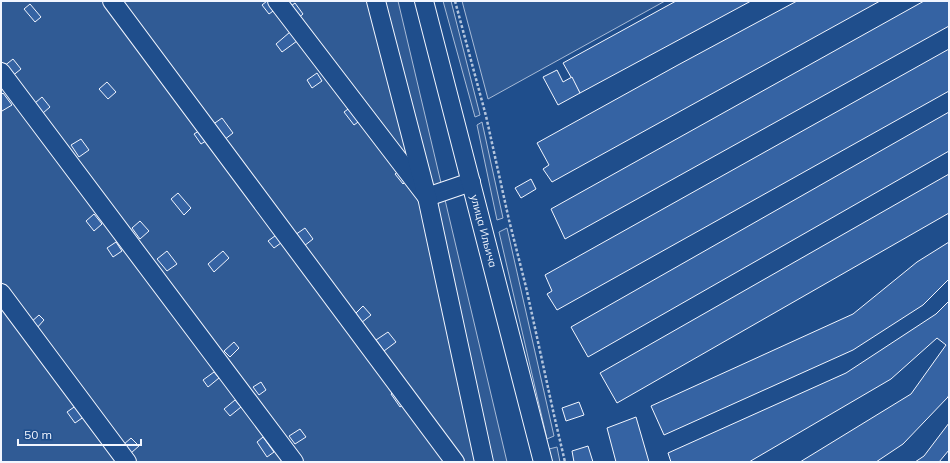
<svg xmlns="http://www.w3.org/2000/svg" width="950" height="463" font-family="Mulish,sans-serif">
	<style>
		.built { fill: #305b95; stroke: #a8bbd7 }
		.building { fill: #3563a3; stroke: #f2f6ff }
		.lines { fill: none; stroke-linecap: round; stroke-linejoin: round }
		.minor-casing { stroke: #f2f6ff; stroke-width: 20 }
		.path { stroke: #b3c4dc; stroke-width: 2.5; stroke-dasharray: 3 2; stroke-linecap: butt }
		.minor { stroke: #1f4e8c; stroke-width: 18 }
		.labels { text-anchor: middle; stroke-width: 3; stroke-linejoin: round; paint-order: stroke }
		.street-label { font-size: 11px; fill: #f2f6ff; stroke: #1f4e8c }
	</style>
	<rect width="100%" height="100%" fill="#1f4e8c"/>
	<!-- built -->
	<g class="built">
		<path d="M 1,1 L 398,1 L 507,462 L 1,462 Z"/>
		<path d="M 443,1 L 451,1 L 480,115 L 475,117 Z"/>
		<path d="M 462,1 L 665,1 L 488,99 Z"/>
		<path d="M 482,122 L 503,218 L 497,220 L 477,125 Z"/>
		<path d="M 507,228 L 554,436 L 547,439 L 499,232 Z"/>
		<path d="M 557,447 L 560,462 L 552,462 L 549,449 Z"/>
	</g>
	<!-- building -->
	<g class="building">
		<path d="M 267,1 L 269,1 L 276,9 L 269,14 L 262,5 Z"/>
		<path d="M 676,1 L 751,1 L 580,93 L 563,63 Z"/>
		<path d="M 797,1 L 880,1 L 552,182 L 543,169 L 549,165 L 537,143 L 678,65 Z"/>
		<path d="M 924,1 L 949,1 L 949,26 L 565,239 L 551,209 Z"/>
		<path d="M 295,3 L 303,14 L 296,20 L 287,9 Z"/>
		<path d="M 30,4 L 41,17 L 35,22 L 24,9 Z"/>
		<path d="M 290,32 L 297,41 L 282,52 L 276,44 Z"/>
		<path d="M 949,49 L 949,91 L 557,310 L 547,294 L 552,291 L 545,275 Z"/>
		<path d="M 13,59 L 21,69 L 11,77 L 3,67 Z"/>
		<path d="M 557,70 L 563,82 L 572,77 L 580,93 L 558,105 L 543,77 Z"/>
		<path d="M 317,73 L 322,81 L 312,88 L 307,80 Z"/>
		<path d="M 107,82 L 116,92 L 108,99 L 99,89 Z"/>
		<path d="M 3,93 L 12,105 L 2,111 L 1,109 L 1,95 Z"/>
		<path d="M 42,97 L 50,107 L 43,113 L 35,103 Z"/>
		<path d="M 351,107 L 361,120 L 354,125 L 344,112 Z"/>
		<path d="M 949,112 L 949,151 L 588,357 L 571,327 Z"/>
		<path d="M 222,118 L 233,133 L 224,140 L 212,125 Z"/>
		<path d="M 202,129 L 209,139 L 201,144 L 194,134 Z"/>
		<path d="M 81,139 L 89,150 L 79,157 L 71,145 Z"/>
		<path d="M 400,170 L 408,179 L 403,184 L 395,174 Z"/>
		<path d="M 949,174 L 949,213 L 617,403 L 600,373 Z"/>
		<path d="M 531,179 L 536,189 L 521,198 L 515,188 Z"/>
		<path d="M 178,193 L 191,208 L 184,215 L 171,199 Z"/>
		<path d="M 94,214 L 102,224 L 94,231 L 86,221 Z"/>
		<path d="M 140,221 L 149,231 L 140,239 L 132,228 Z"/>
		<path d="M 305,228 L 313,239 L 304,246 L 295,235 Z"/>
		<path d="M 279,233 L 285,240 L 274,248 L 268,241 Z"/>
		<path d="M 116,242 L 122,251 L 113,257 L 107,248 Z"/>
		<path d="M 949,242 L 949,279 L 923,305 L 853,350 L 664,435 L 651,406 L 853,314 L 917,262 Z"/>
		<path d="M 167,251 L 177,264 L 167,271 L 157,259 Z"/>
		<path d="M 223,251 L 229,258 L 214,272 L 208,264 Z"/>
		<path d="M 949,301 L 949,394 L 948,397 L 903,444 L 876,462 L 800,462 L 911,394 L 946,345 L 937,338 L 891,379 L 749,462 L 671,462 L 668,453 L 846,373 L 936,314 Z"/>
		<path d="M 363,306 L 371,315 L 361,323 L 354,315 Z"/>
		<path d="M 39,315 L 44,320 L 36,329 L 30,323 Z"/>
		<path d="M 388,332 L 396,342 L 384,351 L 376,340 Z"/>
		<path d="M 234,342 L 239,348 L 230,357 L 224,351 Z"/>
		<path d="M 214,372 L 219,378 L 208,387 L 203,380 Z"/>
		<path d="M 261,382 L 266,390 L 259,395 L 253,387 Z"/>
		<path d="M 397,389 L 407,402 L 400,407 L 391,394 Z"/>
		<path d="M 235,400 L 241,407 L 230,416 L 224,409 Z"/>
		<path d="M 579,402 L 584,415 L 566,421 L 562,408 Z"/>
		<path d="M 77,405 L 85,416 L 75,423 L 67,412 Z"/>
		<path d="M 636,417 L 649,462 L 616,462 L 607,428 Z"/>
		<path d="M 949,423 L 949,450 L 939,462 L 915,462 L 924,456 Z"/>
		<path d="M 300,429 L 306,437 L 295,444 L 289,436 Z"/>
		<path d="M 263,437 L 274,452 L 267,457 L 257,442 Z"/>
		<path d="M 131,438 L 139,446 L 131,453 L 123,445 Z"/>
		<path d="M 588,446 L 593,462 L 574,462 L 572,451 Z"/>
	</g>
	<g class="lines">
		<defs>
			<g id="minor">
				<path d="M 112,1 L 455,462"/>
				<path d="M 277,1 L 427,197 L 471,182"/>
				<path d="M 376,1 L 427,197 L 484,462"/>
				<path d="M 424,1 L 543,462"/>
				<path d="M 1,72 L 294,462"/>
				<path d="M 1,293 L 127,462"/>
			</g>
		</defs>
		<!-- minor casing -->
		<use href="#minor" class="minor-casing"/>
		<!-- path -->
		<path class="path" d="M 455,1 L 486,116 L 509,220 L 526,287 L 554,415 L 565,462"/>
		<!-- minor -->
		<use href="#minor" class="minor"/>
	</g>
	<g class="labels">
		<!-- street labels -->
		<g class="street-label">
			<text transform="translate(484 231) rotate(75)" y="4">улица Ильича</text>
		</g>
	</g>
	<!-- border -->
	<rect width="950" height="463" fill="none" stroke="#f2f6ff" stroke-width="4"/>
	<!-- scale -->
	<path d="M18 439v6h123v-6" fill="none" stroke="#f2f6ff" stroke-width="2"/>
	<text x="24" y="439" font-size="12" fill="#f2f6ff" stroke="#1f4e8c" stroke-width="3" paint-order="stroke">50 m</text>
</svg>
